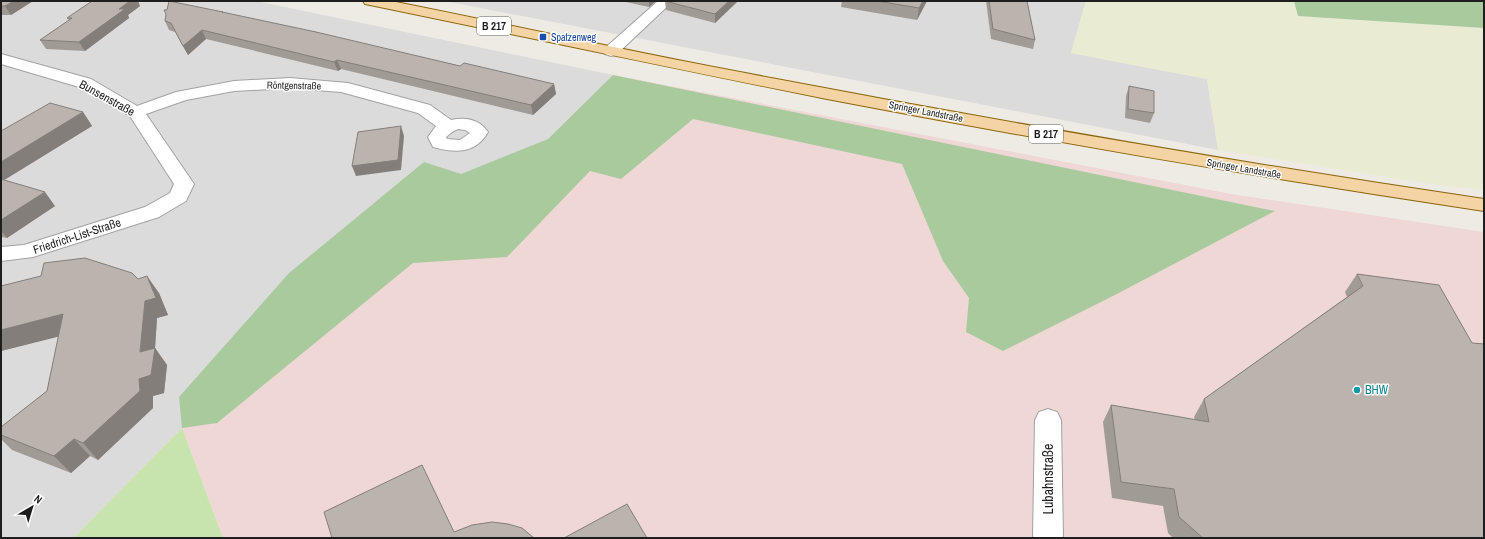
<svg xmlns="http://www.w3.org/2000/svg" width="1485" height="539" font-family="'Archivo Narrow',sans-serif">
	<style>
		.residential { fill: #dcdbdb }
		.commercial { fill: #eed7d5 }
		.farmland { fill: #e9ebd2 }
		.grass { fill: #c7e4af }
		.forest { fill: #a9ca9d }
		.lines { fill: none; stroke-linecap: round; stroke-linejoin: round }
		.minor-casing { stroke: #a2a2a2; stroke-width: 2 }
		.major-casing { stroke: #8c660c; stroke-width: 2 }
		.minor { fill: #fff; fill-rule: evenodd }
		.major { fill: #f4d4a4; fill-rule: evenodd }
		.wall { fill: #a19b96 }
		.shaded-wall { fill: #837e7a }
		.building { fill: #bbb4ae; stroke: #837e7a }
		.transit-dot { fill: #1a4fb4; stroke: #fff; stroke-width: 1.5 }
		.culture-dot { fill: #0f9aa8; stroke: #fff; stroke-width: 1.5 }
		.labels { text-anchor: middle; stroke-width: 3; stroke-linejoin: round; paint-order: stroke }
		.far-transit-label { font-size: 10px; fill: #164399; stroke: #fff; text-anchor: start }
		.far-street-label { font-size: 10px; fill: #1e1e1e; stroke: #fff }
		.shield { fill: #fff; stroke: #626262; stroke-width: 1 }
		.shield-label { font-size: 11px; font-weight: bold; fill: #1e1e1e }
		.street-label { font-size: 12px; fill: #1e1e1e; stroke: #fff }
		.culture-label { font-size: 12px; fill: #0d838f; stroke: #fff; text-anchor: start }
		.near-street-label { font-size: 14px; fill: #1e1e1e; stroke: #fff }
	</style>
	<rect width="100%" height="100%" fill="#eeebe5"/>
	<!-- residential -->
	<g class="residential">
		<path d="M 1,1 L 256,1 L 613,75 L 548,139 L 461,174 L 182,428 L 73,538 L 1,538 Z"/>
		<path d="M 444,1 L 1086,1 L 1071,53 L 1207,79 L 1218,150 Z"/>
	</g>
	<!-- commercial -->
	<path class="commercial" d="M 613,75 L 1231,194 L 1484,232 L 1484,538 L 223,538 L 182,428 L 461,174 L 548,139 Z"/>
	<!-- farmland -->
	<path class="farmland" d="M 1086,1 L 1294,1 L 1298,16 L 1484,28 L 1484,190 L 1431,184 L 1218,150 L 1207,79 L 1071,53 Z"/>
	<!-- grass -->
	<path class="grass" d="M 182,428 L 223,538 L 73,538 Z"/>
	<!-- forest -->
	<g class="forest">
		<path d="M 1294,1 L 1484,1 L 1484,28 L 1298,16 Z"/>
		<path d="M 613,75 L 1275,211 L 1109,298 L 1003,351 L 966,332 L 969,298 L 943,261 L 902,164 L 693,119 L 621,179 L 590,171 L 507,257 L 413,263 L 217,423 L 182,428 L 179,397 L 289,273 L 424,162 L 461,174 L 548,139 Z"/>
	</g>
	<g class="lines">
		<defs>
			<g id="minor">
				<path d="M 658,1 L 673,1 L 617,54 L 611,56 L 605,54 L 603,51 L 605,48 Z"/>
				<path d="M 1,54 L 91,79 L 137,106 L 176,92 L 234,81 L 290,78 L 348,83 L 430,105 L 451,120 C 465,117 479,119 488,132 C 476,154 455,153 433,147 L 428,137 L 436,126 L 418,113 L 341,92 L 290,88 L 234,91 L 186,100 L 146,114 L 194,184 L 186,201 L 159,217 L 33,257 L 1,261 L 1,247 L 24,245 L 145,207 L 170,193 L 174,184 L 130,116 L 79,87 L 1,64 ZM 458,129 L 465,130 L 470,133 L 460,140 L 447,139 L 446,137 L 452,132 Z"/>
				<path d="M 1048,409 L 1057,412 L 1061,420 L 1063,538 L 1033,538 L 1035,420 L 1039,412 Z"/>
			</g>
			<path id="major" d="M 363,1 L 391,1 C 501,23 610,47 719,68 C 973,117 1228,161 1484,199 L 1484,211 C 1264,178 1046,141 827,99 C 675,69 522,36 370,5 L 365,4 Z"/>
		</defs>
		<!-- minor casing -->
		<use href="#minor" class="minor-casing"/>
		<!-- major casing -->
		<use href="#major" class="major-casing"/>
		<!-- minor -->
		<use href="#minor" class="minor"/>
		<!-- major -->
		<use href="#major" class="major"/>
	</g>
	<!-- wall -->
	<g class="wall">
		<path d="M 1,1 L 33,1 L 11,15 L 1,15 Z"/>
		<path d="M 621,1 L 656,1 L 649,7 Z"/>
		<path d="M 665,1 L 738,1 L 715,23 L 666,10 Z"/>
		<path d="M 842,1 L 927,1 L 917,20 L 841,7 Z"/>
		<path d="M 986,1 L 1027,1 L 1035,40 L 1033,49 L 991,39 Z"/>
		<path d="M 140,6 L 128,15 L 129,18 L 85,51 L 46,49 L 40,40 L 69,20 L 67,18 Z"/>
		<path d="M 223,12 L 223,13 L 460,66 L 554,84 L 556,94 L 533,115 L 341,69 L 338,71 L 206,39 L 188,55 L 175,32 L 169,30 L 165,21 Z"/>
		<path d="M 1129,86 L 1154,113 L 1150,123 L 1125,118 L 1126,96 Z"/>
		<path d="M 83,112 L 92,126 L 4,180 L 55,206 L 7,238 L 1,237 L 1,131 Z"/>
		<path d="M 1357,274 L 1484,538 L 1173,538 L 1168,533 L 1163,506 L 1112,498 L 1103,422 L 1111,405 L 1195,420 L 1194,417 L 1204,399 L 1347,297 L 1345,292 Z"/>
		<path d="M 138,279 L 159,293 L 168,315 L 157,318 L 155,348 L 167,365 L 164,393 L 153,396 L 153,408 L 98,460 L 90,456 L 71,473 L 12,450 L 1,439 L 1,427 L 47,391 L 59,336 L 1,351 L 1,286 Z"/>
	</g>
	<!-- shaded-wall -->
	<g class="shaded-wall">
		<path d="M 14,1 L 33,1 L 11,15 L 5,6 Z"/>
		<path d="M 130,1 L 138,1 L 140,6 L 128,15 L 129,18 L 85,51 L 79,42 L 119,9 Z"/>
		<path d="M 649,1 L 656,1 L 649,7 Z"/>
		<path d="M 729,1 L 738,1 L 715,23 L 715,14 Z"/>
		<path d="M 923,1 L 927,1 L 917,20 L 919,8 Z"/>
		<path d="M 202,30 L 206,39 L 188,55 L 183,46 Z"/>
		<path d="M 337,60 L 341,69 L 338,71 L 334,62 Z"/>
		<path d="M 554,84 L 556,94 L 533,115 L 531,105 Z"/>
		<path d="M 83,112 L 92,126 L 1,182 L 1,162 Z"/>
		<path d="M 401,126 L 404,136 L 401,170 L 356,176 L 352,166 Z"/>
		<path d="M 45,192 L 55,206 L 7,238 L 1,231 L 1,220 Z"/>
		<path d="M 147,276 L 159,293 L 168,315 L 157,318 L 155,348 L 167,365 L 164,393 L 153,396 L 153,408 L 98,460 L 83,443 L 139,379 L 140,352 Z"/>
		<path d="M 63,314 L 77,332 L 1,351 L 1,330 Z"/>
		<path d="M 74,439 L 90,456 L 71,473 L 54,456 Z"/>
	</g>
	<!-- building -->
	<g class="building">
		<path d="M 1,1 L 14,1 L 5,6 L 1,6 Z"/>
		<path d="M 92,1 L 130,1 L 119,9 L 125,9 L 79,42 L 40,40 L 72,18 L 67,18 Z"/>
		<path d="M 169,1 L 223,12 L 222,12 L 316,32 L 460,66 L 464,63 L 554,84 L 531,105 L 337,60 L 334,62 L 202,30 L 183,46 L 171,23 L 165,21 L 166,14 L 164,10 L 167,10 Z"/>
		<path d="M 665,1 L 729,1 L 715,14 Z"/>
		<path d="M 877,1 L 923,1 L 919,8 Z"/>
		<path d="M 989,1 L 1027,1 L 1035,40 L 993,29 Z"/>
		<path d="M 1129,86 L 1154,91 L 1154,113 L 1128,109 Z"/>
		<path d="M 50,103 L 83,112 L 1,162 L 1,131 Z"/>
		<path d="M 401,126 L 398,160 L 352,166 L 358,132 Z"/>
		<path d="M 1,179 L 45,192 L 1,220 Z"/>
		<path d="M 85,258 L 132,273 L 138,279 L 147,276 L 156,298 L 145,301 L 140,352 L 155,348 L 151,375 L 139,379 L 140,391 L 83,443 L 74,439 L 54,456 L 1,435 L 1,427 L 47,391 L 63,314 L 1,330 L 1,286 L 41,276 L 44,263 Z"/>
		<path d="M 1357,274 L 1439,285 L 1472,343 L 1484,344 L 1484,538 L 1203,538 L 1179,517 L 1174,489 L 1121,482 L 1111,405 L 1209,422 L 1204,399 L 1363,286 Z"/>
		<path d="M 422,465 L 454,532 L 472,525 L 492,522 L 508,524 L 522,528 L 534,538 L 332,538 L 324,512 Z"/>
		<path d="M 627,504 L 647,538 L 564,538 Z"/>
	</g>
	<!-- markers -->
	<rect class="transit-dot" x="539" y="33" width="8" height="8" rx="2"/>
	<circle class="culture-dot" cx="1357" cy="390" r="4"/>
	<g class="labels">
		<!-- far-transit labels -->
		<g class="far-transit-label">
			<text x="551" y="41">Spatzenweg</text>
		</g>
		<!-- far-street labels -->
		<g class="far-street-label">
			<text transform="translate(294 85) rotate(1)" y="4">Röntgenstraße</text>
			<text transform="translate(926 111) rotate(11)" y="4">Springer Landstraße</text>
			<text transform="translate(1244 168) rotate(10)" y="4">Springer Landstraße</text>
		</g>
		<!-- shield labels -->
		<g class="shield">
			<rect x="477" y="17" width="34" height="18" rx="3"/>
			<rect x="1029" y="125" width="34" height="18" rx="3"/>
		</g>
		<g class="shield-label">
			<text x="494" y="30">B 217</text>
			<text x="1046" y="138">B 217</text>
		</g>
		<!-- street labels -->
		<g class="street-label">
			<text transform="translate(107 98) rotate(29)" y="4">Bunsenstraße</text>
			<text transform="translate(77 236) rotate(-18)" y="4">Friedrich-List-Straße</text>
		</g>
		<!-- culture labels -->
		<g class="culture-label">
			<text x="1365" y="394">BHW</text>
		</g>
		<!-- near-street labels -->
		<g class="near-street-label">
			<text transform="translate(1048 479) rotate(-90)" y="5">Lubahnstraße</text>
		</g>
	</g>
	<!-- border -->
	<rect width="1485" height="539" fill="none" stroke="#1e1e1e" stroke-width="4"/>
	<!-- north arrow -->
	<g transform="translate(32 507) rotate(38)" stroke="#ffffff" stroke-width="3" paint-order="stroke">
	<path d="M0-3L7 15L0 10L-7 15Z" fill="#1e1e1e"/>
	<text y="-6" font-size="11" font-weight="bold" text-anchor="middle" fill="#1e1e1e">N</text>
	</g>
</svg>
